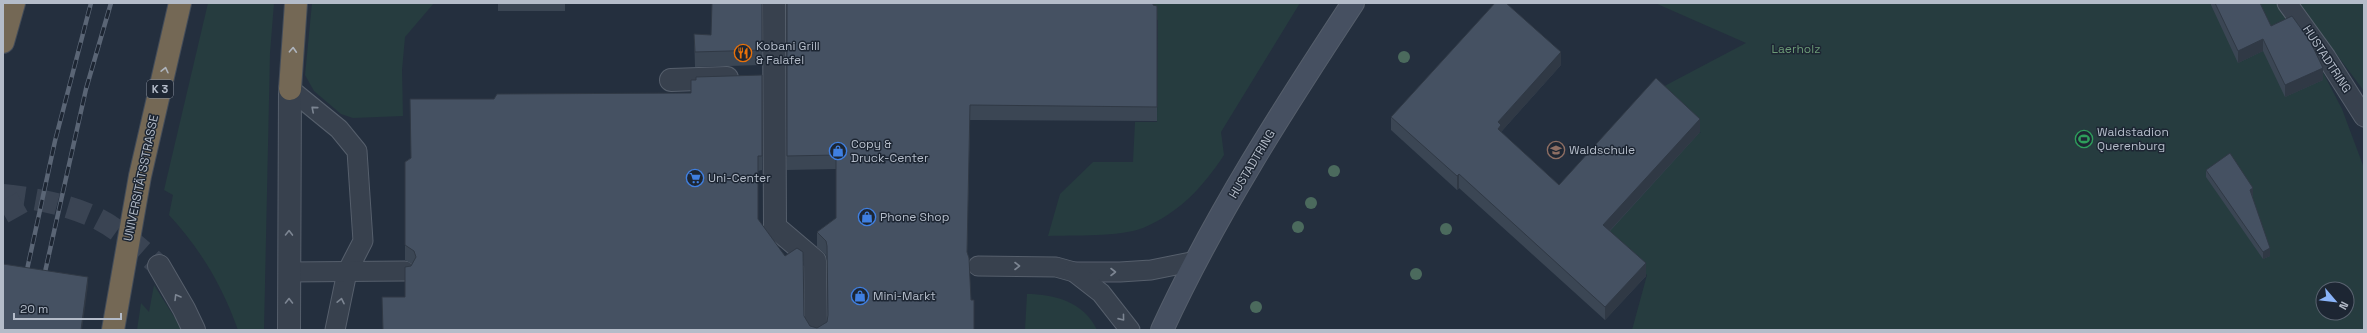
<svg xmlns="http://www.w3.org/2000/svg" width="2367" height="333" font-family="'Space Grotesk',sans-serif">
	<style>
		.green { fill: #263c3f; fill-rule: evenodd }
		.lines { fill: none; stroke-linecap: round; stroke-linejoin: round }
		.street-tunnel { stroke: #3a4453; stroke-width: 22; stroke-dasharray: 22 11; stroke-linecap: butt }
		.lane-casing { stroke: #565f6c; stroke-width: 21 }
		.street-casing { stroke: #565f6c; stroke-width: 24 }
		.secondary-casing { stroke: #565f6c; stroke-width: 24 }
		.highway-casing { stroke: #434c59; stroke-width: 24 }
		.lane { stroke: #38414e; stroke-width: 19 }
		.street { stroke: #38414e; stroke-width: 22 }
		.secondary { stroke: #465061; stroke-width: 22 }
		.highway { stroke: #746855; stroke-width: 22 }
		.rail-casing { stroke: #5a6575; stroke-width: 4.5 }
		.rail { stroke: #1d2633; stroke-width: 3; stroke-dasharray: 9; stroke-linecap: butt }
		.tree { fill: #4b6a5d }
		.wall { fill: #3b4654 }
		.shaded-wall { fill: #303945 }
		.building { fill: #455162; stroke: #303945 }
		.oneway { stroke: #aeb4bd }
		.oneway2 { stroke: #7c8592 }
		.labels { text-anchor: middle; stroke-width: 3; stroke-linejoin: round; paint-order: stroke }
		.shield { fill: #1d2633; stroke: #878f9c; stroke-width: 1 }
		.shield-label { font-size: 11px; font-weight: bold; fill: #b4bcc9 }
		.poi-label { font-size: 12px; fill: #b4bcc9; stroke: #1d2633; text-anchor: start }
		.park-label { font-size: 12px; fill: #6b9a76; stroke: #1d2633 }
		.street-label { font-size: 12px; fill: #b4bcc9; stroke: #1d2633 }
	</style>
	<rect width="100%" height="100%" fill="#242f3e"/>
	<!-- green -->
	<g class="green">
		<path d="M 208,3 L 274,3 L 270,53 L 264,330 L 238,330 C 222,285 201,250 169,215 L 173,195 L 164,190 Z"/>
		<path d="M 312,3 L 434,3 L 405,37 L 402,70 L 403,116 L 353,118 L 341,114 L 314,91 L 305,75 Z"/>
		<path d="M 1154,3 L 1300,3 L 1221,132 L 1224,155 C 1203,187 1179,213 1143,228 C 1119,237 1074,235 1048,236 L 1060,194 L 1093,162 L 1133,162 L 1135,122 L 1157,122 L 1158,20 L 1154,19 Z"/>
		<path d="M 1655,3 L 2277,3 L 2302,32 L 2342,109 L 2364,168 L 2364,330 L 1632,330 L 1647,275 L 1603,238 L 1698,133 L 1701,133 L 1655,91 L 1746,43 ZM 2323,289 L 2347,289 L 2347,313 L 2323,313 Z"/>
		<path d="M 2298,3 L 2364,3 L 2364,91 Z"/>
		<path d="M 154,285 L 180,326 L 182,330 L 137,330 L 141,303 L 149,312 Z"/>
		<path d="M 1027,294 C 1054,294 1084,302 1097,330 L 1025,330 Z"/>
	</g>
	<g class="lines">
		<!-- street-tunnel -->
		<g class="street-tunnel">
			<path d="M 3,195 C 33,198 65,204 92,216 C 115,226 140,248 159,266"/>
			<path d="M 3,213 L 31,197"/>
		</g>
		<defs>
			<g id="lane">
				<path d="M 2287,3 L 2326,57 L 2364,117"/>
				<path d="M 290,89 L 339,129 L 357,151 L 363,241 L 347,272 L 335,330"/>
				<path d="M 978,266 L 1056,267 L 1074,272 L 1120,272 L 1151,270 L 1196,261"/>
				<path d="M 289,272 L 405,271"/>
				<path d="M 1074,272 L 1101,293 L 1130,330"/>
			</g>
			<g id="street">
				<path d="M 774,3 L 775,227 L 815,261 L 816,330"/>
				<path d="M 671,80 L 727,78"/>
				<path d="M 159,266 L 184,309 L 194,330"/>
				<path d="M 289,330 L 290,89"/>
			</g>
			<path id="secondary" d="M 1162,330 C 1215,215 1284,108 1353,3"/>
			<g id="highway">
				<path d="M 3,42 L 14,3"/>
				<path d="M 290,89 L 296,3"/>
				<path d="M 113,330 L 140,176 L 180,3"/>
			</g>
		</defs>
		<!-- lane casing -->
		<use href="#lane" class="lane-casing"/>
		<!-- street casing -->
		<use href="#street" class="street-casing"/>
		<!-- secondary casing -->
		<use href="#secondary" class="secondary-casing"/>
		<!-- highway casing -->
		<use href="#highway" class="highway-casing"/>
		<!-- lane -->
		<use href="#lane" class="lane"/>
		<!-- street -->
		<use href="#street" class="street"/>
		<!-- secondary -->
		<use href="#secondary" class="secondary"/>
		<!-- highway -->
		<use href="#highway" class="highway"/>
		<defs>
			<g id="rail">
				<path d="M 25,279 L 55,141 L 91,3"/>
				<path d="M 43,281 L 86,89 L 111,3"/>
			</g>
		</defs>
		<!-- rail casing -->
		<use href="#rail" class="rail-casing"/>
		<!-- rail -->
		<use href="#rail" class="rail"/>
	</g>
	<!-- trees -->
	<g class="tree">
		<circle cx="1404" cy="57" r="6"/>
		<circle cx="1334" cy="171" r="6"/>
		<circle cx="1311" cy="203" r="6"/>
		<circle cx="1298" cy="227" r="6"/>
		<circle cx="1446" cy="229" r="6"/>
		<circle cx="1416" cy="274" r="6"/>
		<circle cx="1256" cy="307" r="6"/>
	</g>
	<!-- wall -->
	<g class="wall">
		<rect x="498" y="3" width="67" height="8"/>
		<path d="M 762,3 L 762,65 L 695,67 L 694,34 L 711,35 Z"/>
		<path d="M 786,3 L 1157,6 L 1157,121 L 970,120 L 967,252 L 974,330 L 383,330 L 382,297 L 405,297 L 411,266 L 412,264 L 405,260 L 405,162 L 494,99 L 691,93 L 762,75 L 762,170 L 758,171 L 758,219 L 804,316 L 810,326 L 817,328 L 827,322 L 828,316 L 827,260 L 826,255 L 817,247 L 817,232 L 836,218 L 836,169 L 787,170 Z"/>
		<path d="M 2211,3 L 2260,3 L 2271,26 L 2323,80 L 2285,97 L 2263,51 L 2238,63 L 2211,5 Z"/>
		<path d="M 1561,65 L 1501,132 L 1559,185 L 1700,132 L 1610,231 L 1646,276 L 1605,320 L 1459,188 L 1457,190 L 1391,130 L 1391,117 Z"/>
		<path d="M 2206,170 L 2253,195 L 2252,196 L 2270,256 L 2263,259 L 2206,177 Z"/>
	</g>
	<!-- shaded-wall -->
	<g class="shaded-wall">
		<path d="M 2263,39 L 2263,51 L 2238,63 L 2238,51 Z"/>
		<path d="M 1561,52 L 1561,65 L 1501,132 L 1501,139 L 1498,142 L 1498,122 Z"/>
		<path d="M 2323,68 L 2323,80 L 2285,97 L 2285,85 Z"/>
		<path d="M 1700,119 L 1700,132 L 1603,238 L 1603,225 Z"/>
		<path d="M 1459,174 L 1459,188 L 1457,190 L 1457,176 Z"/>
		<path d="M 2253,188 L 2253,195 L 2250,197 L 2250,190 Z"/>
		<path d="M 2270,248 L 2270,256 L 2263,259 L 2263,252 Z"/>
		<path d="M 1646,263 L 1646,276 L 1605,320 L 1605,307 Z"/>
		<path d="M 88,277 L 88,285 L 82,330 L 81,330 Z"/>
	</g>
	<!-- building -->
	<g class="building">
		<path d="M 712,3 L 762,3 L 762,50 L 695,52 L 694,34 L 711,35 Z"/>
		<path d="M 787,3 L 1153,3 L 1153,5 L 1157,6 L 1157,107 L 970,105 L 967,252 L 969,258 L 971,300 L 974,300 L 974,330 L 383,330 L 382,297 L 405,297 L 405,267 L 411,266 L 416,257 L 414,251 L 405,245 L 405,162 L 411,158 L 410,99 L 494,99 L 497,94 L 691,93 L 691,80 L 696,80 L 696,77 L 762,75 L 762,156 L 758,156 L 758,219 L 785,256 L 797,248 L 803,252 L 804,316 L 810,326 L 817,328 L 827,322 L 828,315 L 827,246 L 826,241 L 817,232 L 836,218 L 836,155 L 787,156 Z"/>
		<path d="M 1495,3 L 1506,3 L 1561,52 L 1498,122 L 1501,125 L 1498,129 L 1559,185 L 1656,78 L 1700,119 L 1603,225 L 1646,263 L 1605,307 L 1459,174 L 1457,176 L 1391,117 Z"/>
		<path d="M 2215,3 L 2260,3 L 2271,26 L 2292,16 L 2310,41 L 2323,68 L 2285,85 L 2263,39 L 2238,51 Z"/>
		<path d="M 2230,153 L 2253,188 L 2250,190 L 2270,248 L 2263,252 L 2206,170 Z"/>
		<path d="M 3,264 L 88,277 L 81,330 L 3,330 Z"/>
	</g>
	<!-- one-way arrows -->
	<defs><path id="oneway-chevron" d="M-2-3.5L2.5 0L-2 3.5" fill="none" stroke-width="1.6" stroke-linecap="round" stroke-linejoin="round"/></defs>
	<g class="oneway">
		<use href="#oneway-chevron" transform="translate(293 50) rotate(-87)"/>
		<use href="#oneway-chevron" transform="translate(165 70) rotate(-77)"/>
	</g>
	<g class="oneway2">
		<use href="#oneway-chevron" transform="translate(314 109) rotate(-139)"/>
		<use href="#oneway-chevron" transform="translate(289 233) rotate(-89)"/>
		<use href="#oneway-chevron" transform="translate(1017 266)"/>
		<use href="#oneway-chevron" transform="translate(1113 272)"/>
		<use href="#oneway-chevron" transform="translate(177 297) rotate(-121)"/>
		<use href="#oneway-chevron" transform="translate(289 301) rotate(-90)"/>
		<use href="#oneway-chevron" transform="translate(341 301) rotate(-78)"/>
		<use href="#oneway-chevron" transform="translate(1122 318) rotate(51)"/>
	</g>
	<!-- icons -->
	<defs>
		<symbol id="restaurant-ring" viewBox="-11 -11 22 22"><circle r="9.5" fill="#1d2633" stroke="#e8710a" stroke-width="1.5"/><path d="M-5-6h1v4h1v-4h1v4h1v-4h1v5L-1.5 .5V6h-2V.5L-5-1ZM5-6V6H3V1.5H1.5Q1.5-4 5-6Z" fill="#e8710a"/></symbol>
		<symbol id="stadium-ring" viewBox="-11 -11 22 22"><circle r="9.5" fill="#1d2633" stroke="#2e9e5b" stroke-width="1.5"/><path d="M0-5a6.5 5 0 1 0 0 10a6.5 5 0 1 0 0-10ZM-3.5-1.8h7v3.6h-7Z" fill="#2e9e5b"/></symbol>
		<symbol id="school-ring" viewBox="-11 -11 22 22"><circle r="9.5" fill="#1d2633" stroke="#8d6e63" stroke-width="1.5"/><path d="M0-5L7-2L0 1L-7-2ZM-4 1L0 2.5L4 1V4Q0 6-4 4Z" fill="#8d6e63"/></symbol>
		<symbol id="shop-ring" viewBox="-11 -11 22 22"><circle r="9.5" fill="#1d2633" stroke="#3f7fe0" stroke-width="1.5"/><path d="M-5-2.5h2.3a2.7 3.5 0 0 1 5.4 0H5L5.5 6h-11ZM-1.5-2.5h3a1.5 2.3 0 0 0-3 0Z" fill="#3f7fe0"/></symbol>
		<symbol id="supermarket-ring" viewBox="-11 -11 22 22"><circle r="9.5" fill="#1d2633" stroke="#3f7fe0" stroke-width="1.5"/><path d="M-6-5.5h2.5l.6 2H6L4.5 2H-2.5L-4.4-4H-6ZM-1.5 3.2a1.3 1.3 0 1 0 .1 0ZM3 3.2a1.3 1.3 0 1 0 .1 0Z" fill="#3f7fe0"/></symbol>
	</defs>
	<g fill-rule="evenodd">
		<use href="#restaurant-ring" x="733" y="43" width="20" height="20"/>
		<use href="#stadium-ring" x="2074" y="129" width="20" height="20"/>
		<use href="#school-ring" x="1546" y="140" width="20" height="20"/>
		<use href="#shop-ring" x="828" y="141" width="20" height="20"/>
		<use href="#supermarket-ring" x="685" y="168" width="20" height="20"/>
		<use href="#shop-ring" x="857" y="207" width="20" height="20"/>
		<use href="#shop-ring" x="850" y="286" width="20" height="20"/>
	</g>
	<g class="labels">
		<!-- shield labels -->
		<rect class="shield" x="147" y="80" width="26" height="18" rx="3"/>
		<g class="shield-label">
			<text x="160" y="93">K 3</text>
		</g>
		<!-- poi labels -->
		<g class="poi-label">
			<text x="756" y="50">Kobani Grill<tspan x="756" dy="14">&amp; Falafel</tspan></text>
			<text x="2097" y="136">Waldstadion<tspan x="2097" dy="14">Querenburg</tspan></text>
			<text x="851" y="148">Copy &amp;<tspan x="851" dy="14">Druck-Center</tspan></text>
			<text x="1569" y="154">Waldschule</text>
			<text x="708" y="182">Uni-Center</text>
			<text x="880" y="221">Phone Shop</text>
			<text x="873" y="300">Mini-Markt</text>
		</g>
		<!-- park labels -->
		<g class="park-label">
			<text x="1796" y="53">Laerholz</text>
		</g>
		<!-- street labels -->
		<g class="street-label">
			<text transform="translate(2327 59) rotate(57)" y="4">HUSTADTRING</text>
			<text transform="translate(1252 164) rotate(-59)" y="4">HUSTADTRING</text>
			<text transform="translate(141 178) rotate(-78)" y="4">UNIVERSITÄTSSTRASSE</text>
		</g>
	</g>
	<!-- border -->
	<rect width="2367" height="333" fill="none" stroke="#b4bcc9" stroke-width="8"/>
	<!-- north arrow -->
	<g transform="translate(2335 301) rotate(118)"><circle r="19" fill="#1d2633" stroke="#59626f"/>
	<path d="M0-3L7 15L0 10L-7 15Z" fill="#8ab4f8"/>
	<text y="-6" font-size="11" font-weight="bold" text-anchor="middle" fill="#b4bcc9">N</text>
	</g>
	<!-- scale -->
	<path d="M14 313v6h107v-6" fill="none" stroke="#b4bcc9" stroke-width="2"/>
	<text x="20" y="313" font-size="12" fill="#b4bcc9" stroke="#1d2633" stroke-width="3" paint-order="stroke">20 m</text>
</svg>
